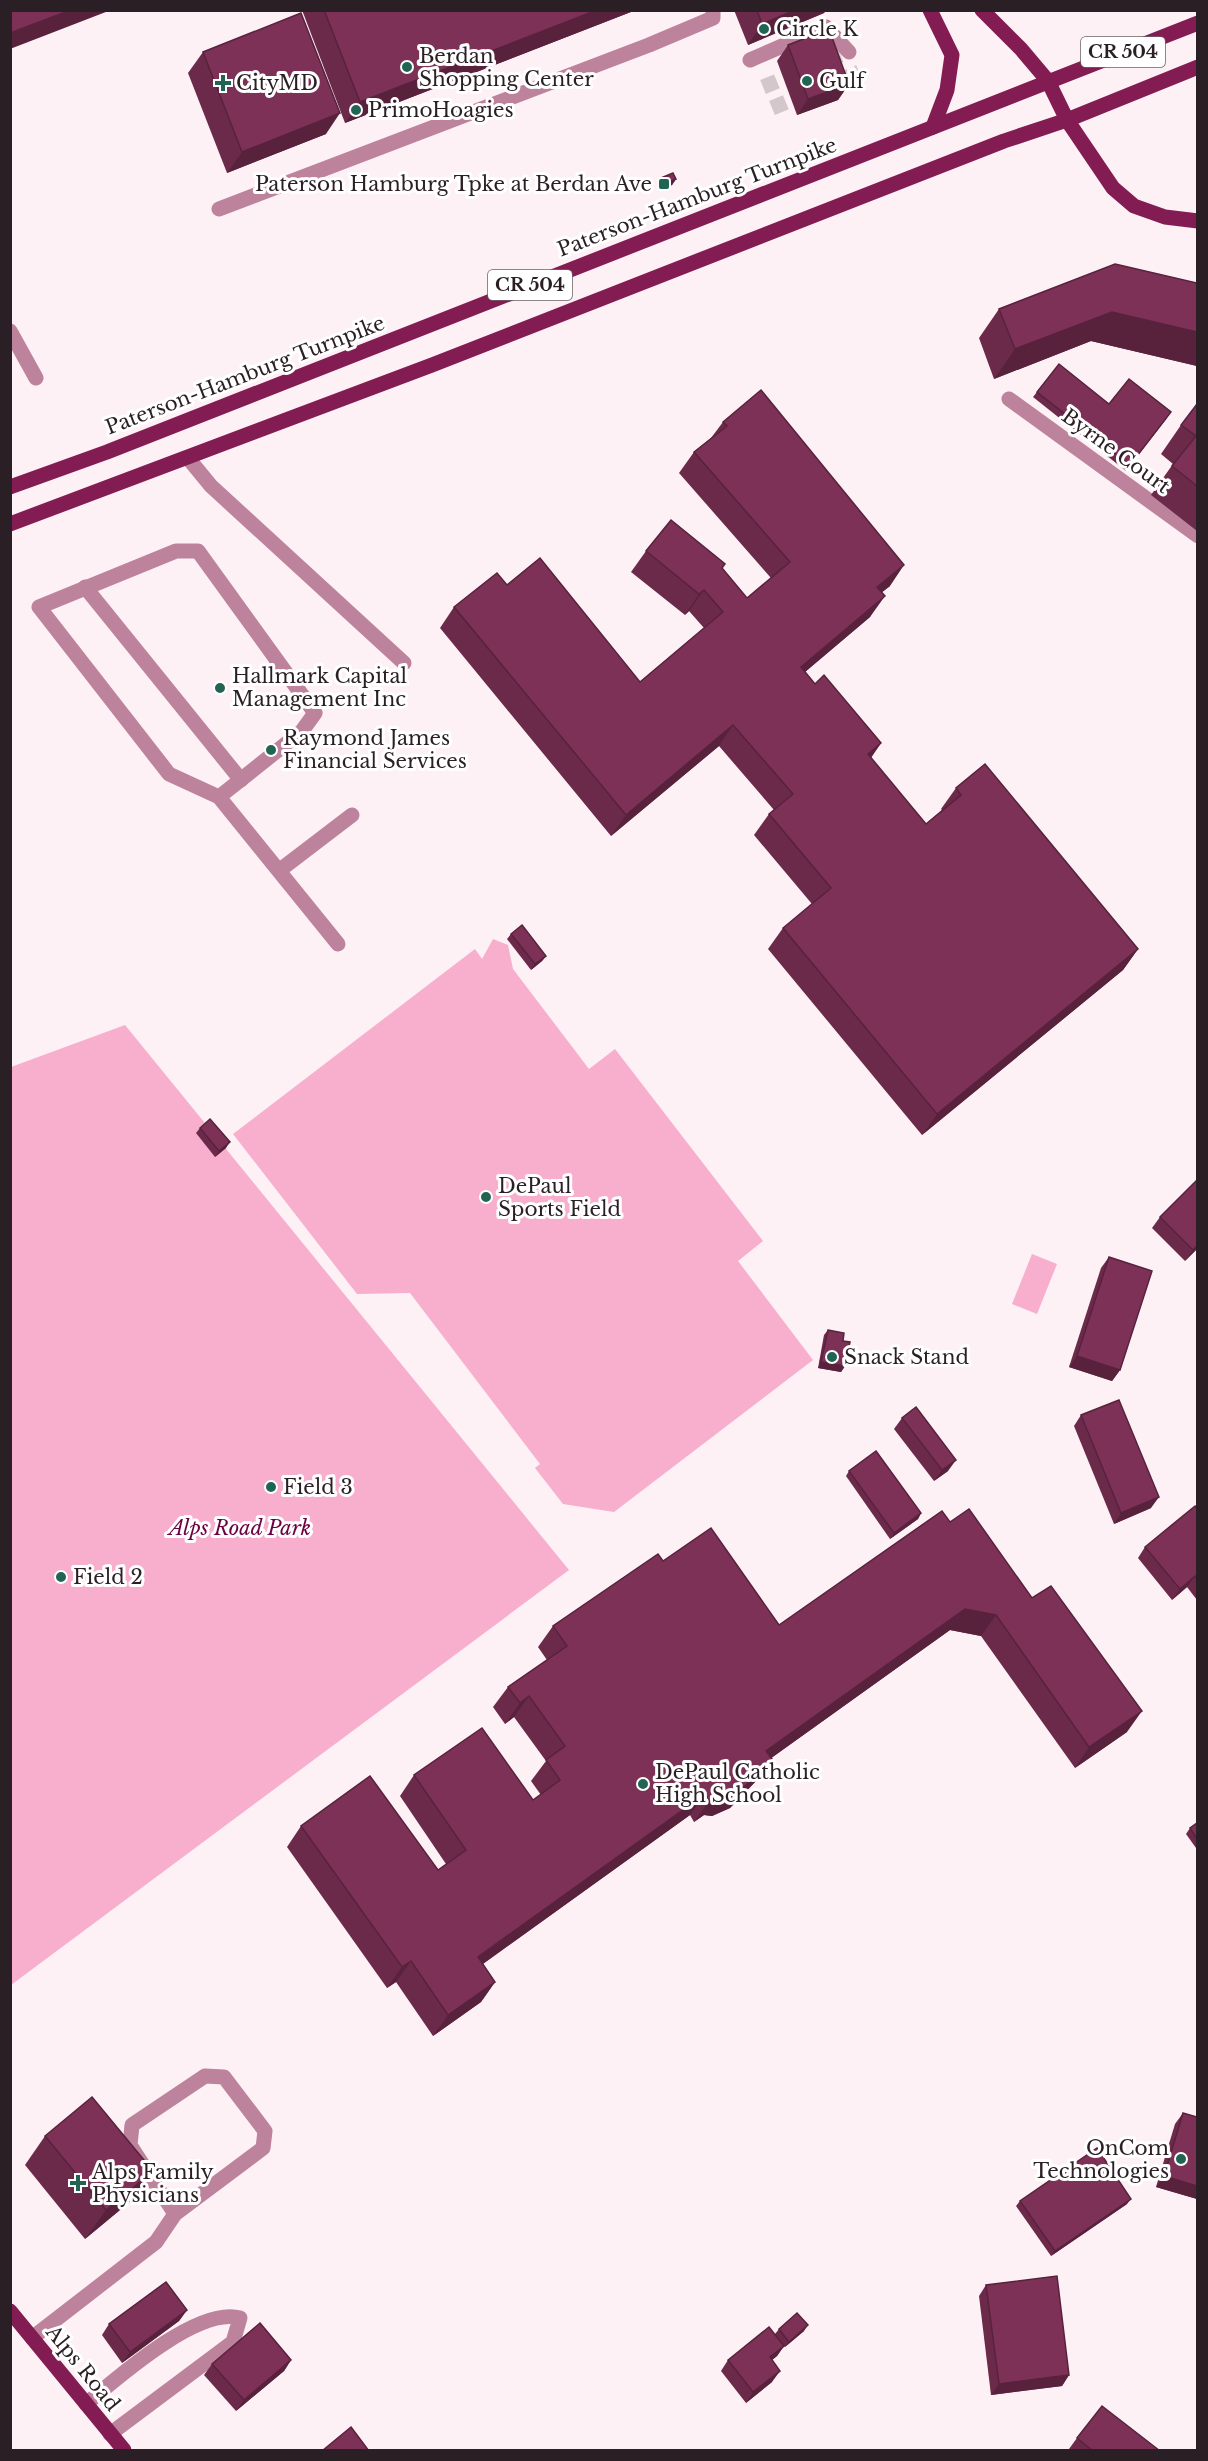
<svg xmlns="http://www.w3.org/2000/svg" width="1208" height="2461" font-family="'Libre Baskerville',serif">
	<style>
		.green { fill: #f8aecd }
		.lines { fill: none; stroke-linecap: round; stroke-linejoin: round }
		.minor-tunnel { stroke: #d3c7cb; stroke-width: 15; stroke-dasharray: 15 8; stroke-linecap: butt }
		.minor { stroke: #be839c; stroke-width: 15 }
		.major { stroke: #841c54; stroke-width: 15 }
		.wall { fill: #6c2a4b }
		.shaded-wall { fill: #58223d }
		.building { fill: #7e3157; stroke: #58223d; stroke-width: 1.5 }
		.poi-dot { fill: #226453; stroke: #fff; stroke-width: 2 }
		.labels { text-anchor: middle; stroke-width: 6; stroke-linejoin: round; paint-order: stroke }
		.shield { fill: #fff; stroke: #6a6266; stroke-width: 1.5 }
		.shield-label { font-size: 18px; font-weight: bold; fill: #2a1f24 }
		.poi-label { font-size: 20px; fill: #2a1f24; stroke: #fff; text-anchor: start }
		.street-label { font-size: 20px; fill: #2a1f24; stroke: #fff }
		.park-label { font-size: 20px; font-style: italic; fill: #6c0041; stroke: #fff }
	</style>
	<rect width="100%" height="100%" fill="#fdf1f5"/>
	<!-- green -->
	<g class="green">
		<path d="M 493,939 L 508,945 L 513,969 L 589,1069 L 615,1049 L 763,1241 L 738,1261 L 813,1360 L 614,1512 L 563,1504 L 535,1468 L 540,1464 L 410,1293 L 357,1294 L 233,1134 L 475,949 L 482,959 Z"/>
		<path d="M 125,1025 L 569,1570 L 11,1985 L 11,1067 Z"/>
		<path d="M 1032,1254 L 1057,1264 L 1037,1314 L 1012,1304 Z"/>
	</g>
	<g class="lines">
		<!-- minor-tunnel -->
		<g class="minor-tunnel">
			<path d="M 763,87 L 849,52"/>
			<path d="M 772,108 L 859,72"/>
		</g>
		<!-- minor -->
		<g class="minor">
			<path d="M 750,60 L 826,27 L 849,52"/>
			<path d="M 219,209 L 649,45 L 713,18 L 713,10"/>
			<path d="M 10,331 L 36,378"/>
			<path d="M 1009,399 L 1198,536"/>
			<path d="M 188,458 L 211,486 L 404,663"/>
			<path d="M 85,587 L 241,780"/>
			<path d="M 219,797 L 302,731 L 315,713 L 198,551 L 176,551 L 39,607 L 169,774 L 219,797 L 338,944"/>
			<path d="M 280,870 L 352,815"/>
			<path d="M 32,2338 L 156,2242 L 175,2214 L 130,2145 L 132,2125 L 205,2076 L 224,2077 L 265,2131 L 263,2148 L 175,2214"/>
			<path d="M 86,2404 C 117,2378 198,2306 240,2318 L 233,2342 L 110,2434"/>
		</g>
		<!-- major -->
		<g class="major">
			<path d="M 930,10 L 952,55 L 947,90 L 933,127"/>
			<path d="M 982,10 L 1021,49 L 1048,81 L 1067,120 L 1113,188 L 1134,206 L 1165,217 L 1198,221"/>
			<path d="M 10,487 L 107,452 L 1198,23"/>
			<path d="M 10,524 L 432,365 L 1004,141 L 1067,120 L 1198,67"/>
			<path d="M 10,2311 L 124,2450"/>
		</g>
	</g>
	<!-- wall -->
	<g class="wall">
		<path d="M 302,10 L 636,10 L 345,123 Z"/>
		<path d="M 734,10 L 826,10 L 824,13 L 748,45 Z"/>
		<path d="M 788,45 L 849,84 L 838,100 L 797,115 L 777,61 Z"/>
		<path d="M 203,52 L 326,134 L 227,173 L 188,73 Z"/>
		<path d="M 661,178 L 676,179 L 672,185 L 660,190 L 657,184 Z"/>
		<path d="M 1197,283 L 1197,366 L 1091,341 L 994,379 L 979,338 L 999,309 Z"/>
		<path d="M 1037,392 L 1109,404 L 1167,418 L 1126,471 L 1033,397 Z"/>
		<path d="M 1197,404 L 1197,531 L 1151,495 L 1173,464 L 1161,454 L 1181,425 Z"/>
		<path d="M 723,422 L 890,586 L 882,592 L 870,617 L 805,672 L 815,684 L 881,743 L 871,758 L 926,824 L 942,810 L 941,809 L 956,788 L 1138,949 L 1123,970 L 922,1135 L 768,949 L 783,928 L 812,904 L 754,835 L 769,814 L 774,810 L 719,746 L 611,836 L 440,628 L 454,607 L 507,585 L 640,682 L 704,628 L 689,611 L 685,615 L 631,572 L 646,551 L 722,568 L 747,598 L 771,578 L 679,473 L 694,452 L 711,438 Z"/>
		<path d="M 511,934 L 546,956 L 542,961 L 531,970 L 507,939 Z"/>
		<path d="M 200,1128 L 226,1148 L 215,1157 L 196,1133 Z"/>
		<path d="M 1160,1217 L 1197,1249 L 1185,1261 L 1152,1228 Z"/>
		<path d="M 1109,1257 L 1120,1370 L 1112,1381 L 1069,1367 L 1101,1268 Z"/>
		<path d="M 828,1330 L 843,1341 L 845,1366 L 841,1372 L 818,1368 L 824,1335 Z"/>
		<path d="M 1081,1415 L 1151,1508 L 1114,1524 L 1074,1426 Z"/>
		<path d="M 902,1418 L 948,1471 L 934,1481 L 894,1429 Z"/>
		<path d="M 849,1471 L 921,1513 L 918,1519 L 890,1539 L 846,1476 Z"/>
		<path d="M 1197,1509 L 1197,1600 L 1187,1587 L 1172,1600 L 1138,1558 L 1145,1547 Z"/>
		<path d="M 950,1522 L 1127,1732 L 1075,1768 L 981,1636 L 950,1630 L 771,1758 L 772,1759 L 757,1780 L 730,1808 L 712,1816 L 704,1815 L 694,1822 L 690,1815 L 483,1964 L 495,1982 L 481,2002 L 433,2036 L 396,1982 L 387,1988 L 287,1847 L 301,1826 L 438,1870 L 446,1864 L 400,1796 L 414,1775 L 533,1800 L 541,1795 L 531,1781 L 546,1761 L 514,1717 L 505,1724 L 493,1707 L 508,1687 L 547,1660 L 538,1647 L 553,1626 L 663,1561 L 779,1625 Z"/>
		<path d="M 1197,1823 L 1197,1847 L 1196,1848 L 1186,1834 L 1190,1828 Z"/>
		<path d="M 1183,2113 L 1197,2199 L 1156,2187 L 1175,2124 Z"/>
		<path d="M 45,2136 L 132,2200 L 85,2239 L 25,2165 Z"/>
		<path d="M 1020,2201 L 1127,2204 L 1051,2256 L 1016,2206 Z"/>
		<path d="M 986,2285 L 1069,2375 L 1062,2386 L 991,2395 L 979,2296 Z"/>
		<path d="M 187,2310 L 179,2321 L 122,2363 L 102,2335 L 109,2324 Z"/>
		<path d="M 779,2329 L 804,2331 L 785,2347 L 784,2346 L 777,2356 L 772,2360 L 772,2382 L 746,2403 L 721,2371 L 728,2360 L 775,2334 Z"/>
		<path d="M 291,2360 L 284,2371 L 236,2411 L 204,2375 L 212,2364 Z"/>
		<path d="M 1077,2438 L 1160,2451 L 1071,2451 L 1069,2449 Z"/>
	</g>
	<!-- shaded-wall -->
	<g class="shaded-wall">
		<path d="M 71,10 L 111,10 L 10,49 L 10,33 Z"/>
		<path d="M 597,10 L 636,10 L 345,123 L 360,102 Z"/>
		<path d="M 795,10 L 826,10 L 824,13 L 748,45 L 762,24 Z"/>
		<path d="M 849,84 L 838,100 L 797,115 L 808,99 Z"/>
		<path d="M 340,113 L 326,134 L 227,173 L 242,152 Z"/>
		<path d="M 676,179 L 672,185 L 660,190 L 663,184 Z"/>
		<path d="M 1112,312 L 1197,332 L 1197,366 L 1091,341 L 994,379 L 1015,349 Z"/>
		<path d="M 904,565 L 890,586 L 862,608 L 877,587 Z"/>
		<path d="M 704,590 L 689,611 L 685,615 L 699,594 Z"/>
		<path d="M 885,596 L 870,617 L 786,688 L 801,667 Z"/>
		<path d="M 733,725 L 719,746 L 611,836 L 626,815 Z"/>
		<path d="M 881,743 L 866,764 L 868,754 Z"/>
		<path d="M 1138,949 L 1123,970 L 922,1135 L 937,1114 Z"/>
		<path d="M 546,956 L 542,961 L 531,970 L 535,964 Z"/>
		<path d="M 230,1142 L 226,1148 L 215,1157 L 219,1151 Z"/>
		<path d="M 1197,1246 L 1197,1249 L 1185,1261 L 1193,1250 Z"/>
		<path d="M 1077,1356 L 1120,1370 L 1112,1381 L 1069,1367 Z"/>
		<path d="M 821,1362 L 845,1366 L 841,1372 L 818,1368 Z"/>
		<path d="M 956,1460 L 948,1471 L 934,1481 L 942,1470 Z"/>
		<path d="M 1159,1497 L 1151,1508 L 1114,1524 L 1121,1513 Z"/>
		<path d="M 921,1513 L 918,1519 L 890,1539 L 894,1533 Z"/>
		<path d="M 1195,1576 L 1187,1587 L 1172,1600 L 1180,1589 Z"/>
		<path d="M 965,1609 L 996,1615 L 981,1636 L 950,1630 L 752,1772 L 766,1751 Z"/>
		<path d="M 529,1696 L 514,1717 L 505,1724 L 520,1703 Z"/>
		<path d="M 1142,1711 L 1127,1732 L 1075,1768 L 1089,1747 Z"/>
		<path d="M 772,1759 L 757,1780 L 730,1808 L 712,1816 L 704,1815 L 694,1822 L 709,1801 Z"/>
		<path d="M 705,1794 L 690,1815 L 463,1978 L 478,1957 Z"/>
		<path d="M 411,1961 L 396,1982 L 387,1988 L 402,1967 Z"/>
		<path d="M 495,1982 L 481,2002 L 433,2036 L 448,2015 Z"/>
		<path d="M 153,2171 L 132,2200 L 85,2239 L 106,2210 Z"/>
		<path d="M 1164,2176 L 1197,2186 L 1197,2199 L 1156,2187 Z"/>
		<path d="M 1131,2199 L 1127,2204 L 1051,2256 L 1055,2251 Z"/>
		<path d="M 187,2310 L 179,2321 L 122,2363 L 130,2352 Z"/>
		<path d="M 808,2325 L 804,2331 L 785,2347 L 789,2342 Z"/>
		<path d="M 784,2346 L 777,2356 L 762,2368 L 770,2357 Z"/>
		<path d="M 291,2360 L 284,2371 L 236,2411 L 244,2400 Z"/>
		<path d="M 780,2371 L 772,2382 L 746,2403 L 753,2392 Z"/>
		<path d="M 1069,2375 L 1062,2386 L 991,2395 L 999,2384 Z"/>
	</g>
	<!-- building -->
	<g class="building">
		<path d="M 10,10 L 71,10 L 10,33 Z"/>
		<path d="M 324,10 L 597,10 L 360,102 Z"/>
		<path d="M 757,10 L 795,10 L 762,24 Z"/>
		<path d="M 301,13 L 340,113 L 242,152 L 203,52 Z"/>
		<path d="M 829,29 L 849,84 L 808,99 L 788,45 Z"/>
		<path d="M 673,173 L 676,179 L 663,184 L 661,178 Z"/>
		<path d="M 1115,264 L 1197,283 L 1197,332 L 1112,312 L 1015,349 L 999,309 Z"/>
		<path d="M 1059,364 L 1109,404 L 1129,379 L 1171,412 L 1130,465 L 1037,392 Z"/>
		<path d="M 761,390 L 904,565 L 877,587 L 885,596 L 801,667 L 815,684 L 824,675 L 881,743 L 868,754 L 926,824 L 961,795 L 956,788 L 985,764 L 1138,949 L 937,1114 L 783,928 L 831,888 L 769,814 L 793,794 L 733,725 L 626,815 L 454,607 L 497,573 L 507,585 L 540,558 L 640,682 L 723,612 L 704,590 L 699,594 L 646,551 L 671,520 L 725,564 L 722,568 L 747,598 L 790,562 L 694,452 L 727,426 L 723,422 Z"/>
		<path d="M 1197,404 L 1197,486 L 1172,466 L 1196,436 L 1181,425 Z"/>
		<path d="M 522,925 L 546,956 L 535,964 L 511,934 Z"/>
		<path d="M 210,1119 L 230,1142 L 219,1151 L 200,1128 Z"/>
		<path d="M 1197,1180 L 1197,1246 L 1193,1250 L 1160,1217 Z"/>
		<path d="M 1109,1257 L 1152,1271 L 1120,1370 L 1077,1356 Z"/>
		<path d="M 828,1330 L 844,1333 L 843,1341 L 850,1342 L 845,1366 L 821,1362 Z"/>
		<path d="M 1119,1400 L 1159,1497 L 1121,1513 L 1081,1415 Z"/>
		<path d="M 916,1407 L 956,1460 L 942,1470 L 902,1418 Z"/>
		<path d="M 876,1451 L 921,1513 L 894,1533 L 849,1471 Z"/>
		<path d="M 1195,1506 L 1197,1509 L 1197,1579 L 1195,1576 L 1180,1589 L 1145,1547 Z"/>
		<path d="M 969,1509 L 1032,1598 L 1051,1586 L 1142,1711 L 1089,1747 L 996,1615 L 965,1609 L 766,1751 L 772,1759 L 744,1787 L 727,1795 L 719,1794 L 709,1801 L 705,1794 L 478,1957 L 495,1982 L 448,2015 L 411,1961 L 402,1967 L 301,1826 L 370,1776 L 438,1870 L 466,1850 L 414,1775 L 482,1728 L 533,1800 L 560,1780 L 546,1760 L 565,1746 L 529,1696 L 520,1703 L 508,1687 L 567,1646 L 553,1626 L 658,1554 L 663,1561 L 711,1528 L 779,1625 L 942,1511 L 950,1522 Z"/>
		<path d="M 1197,1823 L 1197,1839 L 1190,1828 Z"/>
		<path d="M 92,2097 L 153,2171 L 106,2210 L 45,2136 Z"/>
		<path d="M 1183,2113 L 1197,2117 L 1197,2186 L 1164,2176 Z"/>
		<path d="M 1097,2148 L 1131,2199 L 1055,2251 L 1020,2201 Z"/>
		<path d="M 1057,2276 L 1069,2375 L 999,2384 L 986,2285 Z"/>
		<path d="M 166,2282 L 187,2310 L 130,2352 L 109,2324 Z"/>
		<path d="M 797,2313 L 808,2325 L 789,2342 L 779,2329 Z"/>
		<path d="M 260,2323 L 291,2360 L 244,2400 L 212,2364 Z"/>
		<path d="M 769,2327 L 784,2346 L 770,2357 L 780,2371 L 753,2392 L 728,2360 Z"/>
		<path d="M 1102,2406 L 1160,2451 L 1093,2451 L 1077,2438 Z"/>
		<path d="M 351,2427 L 369,2451 L 322,2451 Z"/>
	</g>
	<!-- markers -->
	<g class="poi-dot">
		<circle cx="764" cy="29" r="6"/>
		<circle cx="407" cy="67" r="6"/>
		<circle cx="807" cy="81" r="6"/>
		<path d="M220 74h6v6h6v6h-6v6h-6v-6h-6v-6h6z"/>
		<circle cx="356" cy="110" r="6"/>
		<rect x="658" y="178" width="12" height="12" rx="3"/>
		<circle cx="220" cy="688" r="6"/>
		<circle cx="271" cy="750" r="6"/>
		<circle cx="486" cy="1197" r="6"/>
		<circle cx="832" cy="1357" r="6"/>
		<circle cx="271" cy="1487" r="6"/>
		<circle cx="61" cy="1577" r="6"/>
		<circle cx="643" cy="1784" r="6"/>
		<circle cx="1181" cy="2159" r="6"/>
		<path d="M75 2174h6v6h6v6h-6v6h-6v-6h-6v-6h6z"/>
	</g>
	<g class="labels">
		<!-- shield labels -->
		<g class="shield">
			<rect x="1081" y="37" width="84" height="30" rx="4.5"/>
			<rect x="488" y="270" width="84" height="30" rx="4.5"/>
		</g>
		<g class="shield-label">
			<text x="1123" y="58">CR 504</text>
			<text x="530" y="291">CR 504</text>
		</g>
		<!-- poi labels -->
		<g class="poi-label">
			<text x="776" y="36">Circle K</text>
			<text x="419" y="63">Berdan<tspan x="419" dy="23">Shopping Center</tspan></text>
			<text x="819" y="88">Gulf</text>
			<text x="236" y="90">CityMD</text>
			<text x="368" y="117">PrimoHoagies</text>
			<text x="652" y="191" text-anchor="end">Paterson Hamburg Tpke at Berdan Ave</text>
			<text x="232" y="683">Hallmark Capital<tspan x="232" dy="23">Management Inc</tspan></text>
			<text x="283" y="745">Raymond James<tspan x="283" dy="23">Financial Services</tspan></text>
			<text x="498" y="1193">DePaul<tspan x="498" dy="23">Sports Field</tspan></text>
			<text x="844" y="1364">Snack Stand</text>
			<text x="283" y="1494">Field 3</text>
			<text x="73" y="1584">Field 2</text>
			<text x="655" y="1779">DePaul Catholic<tspan x="655" dy="23">High School</tspan></text>
			<text x="1169" y="2155" text-anchor="end">OnCom<tspan x="1169" dy="23">Technologies</tspan></text>
			<text x="92" y="2179">Alps Family<tspan x="92" dy="23">Physicians</tspan></text>
		</g>
		<!-- street labels -->
		<g class="street-label">
			<text transform="translate(697 197) rotate(-21)" y="7">Paterson-Hamburg Turnpike</text>
			<text transform="translate(245 375) rotate(-21)" y="7">Paterson-Hamburg Turnpike</text>
			<text transform="translate(1116 451) rotate(36)" y="7">Byrne Court</text>
			<text transform="translate(83 2368) rotate(51)" y="7">Alps Road</text>
		</g>
		<!-- park labels -->
		<g class="park-label">
			<text x="240" y="1535">Alps Road Park</text>
		</g>
	</g>
	<!-- border -->
	<rect width="1208" height="2461" fill="none" stroke="#2a1f24" stroke-width="24"/>
</svg>
